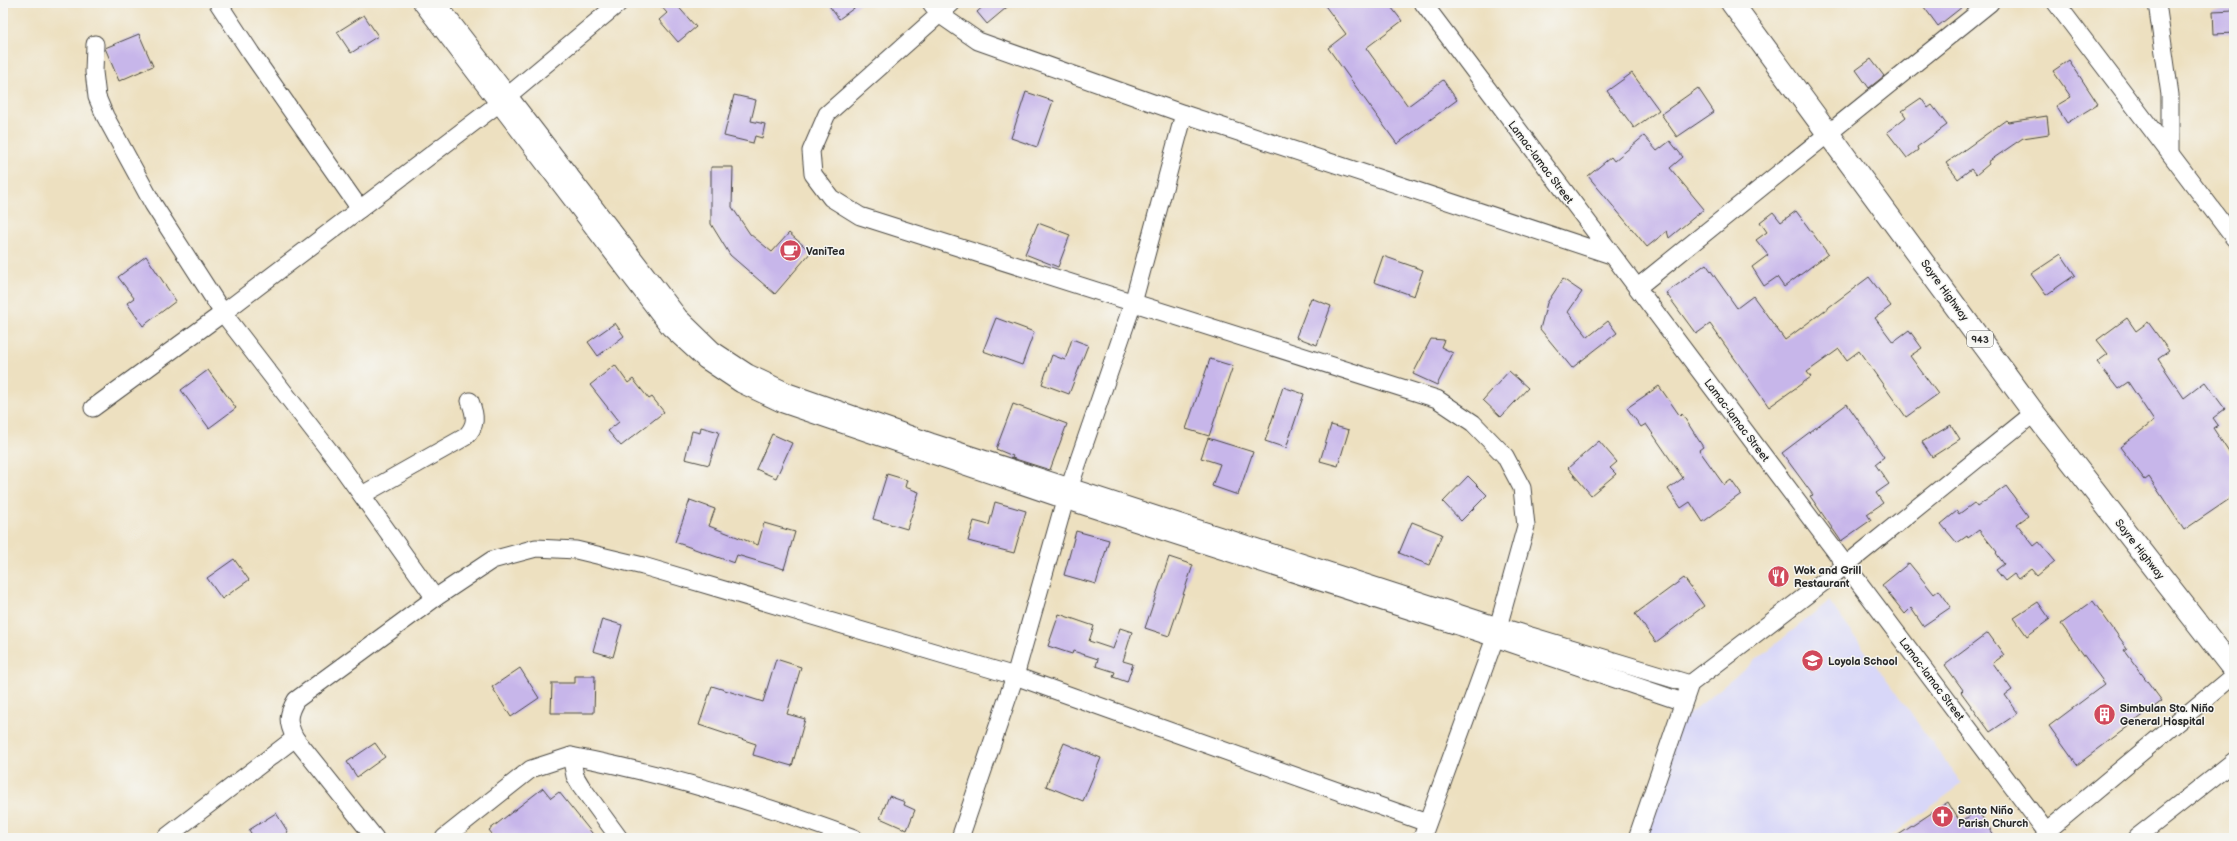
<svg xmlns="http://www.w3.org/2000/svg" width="2237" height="841" font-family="'Balsamiq Sans',sans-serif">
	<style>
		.built { fill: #d8d7f8 }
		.building { fill: #c7b6ea }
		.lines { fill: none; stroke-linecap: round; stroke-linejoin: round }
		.street-casing { stroke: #484641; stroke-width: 19 }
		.highway-casing { stroke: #484641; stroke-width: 24 }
		.street { stroke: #fff; stroke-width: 17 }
		.highway { stroke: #fff; stroke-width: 22 }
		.labels { text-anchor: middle; stroke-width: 3; stroke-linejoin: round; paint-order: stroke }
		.shield { fill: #f6f6f2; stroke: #686867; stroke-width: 1 }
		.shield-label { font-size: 10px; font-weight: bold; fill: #2b2b2b }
		.street-label { font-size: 11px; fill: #2b2b2b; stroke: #f6f6f2 }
		.poi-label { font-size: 11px; font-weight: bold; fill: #2b2b2b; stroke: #f6f6f2; text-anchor: start }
	</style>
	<rect width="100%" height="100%" fill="#f6f6f2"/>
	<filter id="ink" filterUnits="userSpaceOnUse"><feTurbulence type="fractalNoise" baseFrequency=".025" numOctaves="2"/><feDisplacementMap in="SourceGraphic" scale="8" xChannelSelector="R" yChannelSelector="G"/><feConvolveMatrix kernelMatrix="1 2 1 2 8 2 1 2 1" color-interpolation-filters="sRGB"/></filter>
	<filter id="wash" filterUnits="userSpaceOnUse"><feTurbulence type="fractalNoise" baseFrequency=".012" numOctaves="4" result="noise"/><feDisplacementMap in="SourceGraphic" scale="16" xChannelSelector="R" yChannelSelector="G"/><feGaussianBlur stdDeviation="0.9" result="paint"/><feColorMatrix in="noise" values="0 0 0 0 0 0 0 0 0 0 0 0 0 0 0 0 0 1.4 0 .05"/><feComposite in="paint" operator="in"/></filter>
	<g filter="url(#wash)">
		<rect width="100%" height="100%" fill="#ede0c0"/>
		<!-- built -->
		<path class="built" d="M 1829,601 L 1962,784 L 1888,838 L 1640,838 L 1679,722 Z"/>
		<g id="blocks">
			<!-- building -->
			<g class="building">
				<path d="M 658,3 L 675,3 L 696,27 L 678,42 L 659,20 L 667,13 Z"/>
				<path d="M 827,3 L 861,3 L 839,19 Z"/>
				<path d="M 987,3 L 1012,3 L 987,24 L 977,12 Z"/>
				<path d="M 1323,3 L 1388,3 L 1402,21 L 1366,48 L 1408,106 L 1443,80 L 1457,100 L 1397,144 L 1328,48 L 1346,34 Z"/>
				<path d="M 1921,3 L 1967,3 L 1938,26 Z"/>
				<path d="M 2234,10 L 2234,33 L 2214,34 L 2213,11 Z"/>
				<path d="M 364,15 L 378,36 L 351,53 L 337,32 Z"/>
				<path d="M 139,34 L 153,66 L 119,81 L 105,48 Z"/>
				<path d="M 1871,59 L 1884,76 L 1869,88 L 1856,70 Z"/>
				<path d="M 2069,60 L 2098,104 L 2067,123 L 2056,106 L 2071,97 L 2053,71 Z"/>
				<path d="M 1632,73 L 1659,110 L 1634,128 L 1607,91 Z"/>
				<path d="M 1698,88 L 1714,112 L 1677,137 L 1661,114 Z"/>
				<path d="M 1026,92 L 1053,101 L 1037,147 L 1011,138 Z"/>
				<path d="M 734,95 L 756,100 L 751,121 L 765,124 L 762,138 L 755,136 L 753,143 L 724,136 Z"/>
				<path d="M 1921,98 L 1928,108 L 1932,105 L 1947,125 L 1917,147 L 1918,150 L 1907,158 L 1887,132 L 1906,117 L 1902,111 Z"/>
				<path d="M 2047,116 L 2049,134 L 2023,138 L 1988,162 L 1989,164 L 1976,175 L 1971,169 L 1958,179 L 1946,163 L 2006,120 L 2008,122 Z"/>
				<path d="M 1644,136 L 1657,151 L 1670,141 L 1683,157 L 1670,168 L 1704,209 L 1669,238 L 1667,231 L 1647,247 L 1588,176 L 1611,157 L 1614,161 Z"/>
				<path d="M 711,167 L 733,167 L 732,207 L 750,234 L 772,252 L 789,233 L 811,252 L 775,294 L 730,255 L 711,224 Z"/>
				<path d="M 1796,211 L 1828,254 L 1784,287 L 1777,277 L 1764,286 L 1752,267 L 1768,255 L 1756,240 L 1767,232 L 1760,222 L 1773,212 L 1781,222 Z"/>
				<path d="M 1038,223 L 1070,235 L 1058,267 L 1025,254 Z"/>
				<path d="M 2061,254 L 2075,275 L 2046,295 L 2031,274 Z"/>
				<path d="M 146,256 L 176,301 L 143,326 L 127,303 L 134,298 L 118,277 Z"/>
				<path d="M 1383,256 L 1423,270 L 1414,296 L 1374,282 Z"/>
				<path d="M 1706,264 L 1737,308 L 1753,296 L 1785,340 L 1869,277 L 1891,306 L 1875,318 L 1893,342 L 1909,330 L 1922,348 L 1910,356 L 1938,394 L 1906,417 L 1859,351 L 1847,360 L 1839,349 L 1807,372 L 1811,377 L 1769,407 L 1710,324 L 1696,334 L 1666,293 Z"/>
				<path d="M 1563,279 L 1582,292 L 1568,312 L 1588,337 L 1608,321 L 1617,333 L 1572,368 L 1540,329 L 1547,303 Z"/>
				<path d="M 1311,298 L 1331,306 L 1317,345 L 1296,337 Z"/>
				<path d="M 996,318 L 1034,332 L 1022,365 L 983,351 Z"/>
				<path d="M 2127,318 L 2136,331 L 2148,322 L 2169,351 L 2158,359 L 2184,398 L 2205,382 L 2225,409 L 2213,418 L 2218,425 L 2213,428 L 2234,460 L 2234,496 L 2184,530 L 2149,477 L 2145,480 L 2120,447 L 2154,421 L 2128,382 L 2118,389 L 2097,362 L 2108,354 L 2097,340 Z"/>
				<path d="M 615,323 L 624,336 L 598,356 L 588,342 Z"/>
				<path d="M 1072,339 L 1088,345 L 1069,394 L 1042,384 L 1052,355 L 1065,360 Z"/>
				<path d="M 1431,339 L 1444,340 L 1441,347 L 1453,353 L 1437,385 L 1413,374 Z"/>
				<path d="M 1210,359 L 1233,366 L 1209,436 L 1186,429 Z"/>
				<path d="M 615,365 L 628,383 L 633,379 L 649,399 L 652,397 L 664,412 L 621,446 L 608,431 L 619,422 L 590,385 Z"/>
				<path d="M 208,370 L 236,408 L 209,428 L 181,390 Z"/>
				<path d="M 1509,371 L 1528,388 L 1501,417 L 1483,400 Z"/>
				<path d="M 1659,386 L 1680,416 L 1682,414 L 1703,447 L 1699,450 L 1724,485 L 1731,480 L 1741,494 L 1703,522 L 1690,502 L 1681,508 L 1668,489 L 1683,478 L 1646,424 L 1641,427 L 1627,408 Z"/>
				<path d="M 1283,387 L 1304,394 L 1286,448 L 1265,441 Z"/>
				<path d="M 1013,404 L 1067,424 L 1050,470 L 1012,458 L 1013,456 L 996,449 Z"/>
				<path d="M 1847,404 L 1884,457 L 1875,464 L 1889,484 L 1876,493 L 1883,503 L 1867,514 L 1871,520 L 1841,541 L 1810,496 L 1813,495 L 1782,453 Z"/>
				<path d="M 1331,425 L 1349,430 L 1338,466 L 1320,461 Z"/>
				<path d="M 1951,425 L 1960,439 L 1932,457 L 1922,442 Z"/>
				<path d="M 701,427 L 719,432 L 709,465 L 685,459 L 692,431 L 700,433 Z"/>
				<path d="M 772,434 L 792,443 L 776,478 L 756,469 Z"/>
				<path d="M 1208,438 L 1253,452 L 1238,495 L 1212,486 L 1220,464 L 1201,458 Z"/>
				<path d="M 1599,441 L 1617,462 L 1610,468 L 1616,474 L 1591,495 L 1568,468 Z"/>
				<path d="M 887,474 L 907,480 L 905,487 L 919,492 L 907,529 L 873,519 Z"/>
				<path d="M 1468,476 L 1487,495 L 1461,521 L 1443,502 Z"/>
				<path d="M 2006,486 L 2028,516 L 2017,524 L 2034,546 L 2039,542 L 2055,561 L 2037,576 L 2031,569 L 2018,579 L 2014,574 L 2005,581 L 1996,570 L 2004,564 L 1996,553 L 1997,552 L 1979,530 L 1968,538 L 1967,536 L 1957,543 L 1941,524 L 1957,511 L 1959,514 L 1974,503 L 1977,507 Z"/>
				<path d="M 690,500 L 715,509 L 709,526 L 758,545 L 764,523 L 795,532 L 784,569 L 737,555 L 734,563 L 675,542 Z"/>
				<path d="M 995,502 L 1026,511 L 1014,553 L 968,541 L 974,521 L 989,525 Z"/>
				<path d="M 1412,522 L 1442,534 L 1429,565 L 1399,553 Z"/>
				<path d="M 1076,531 L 1109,540 L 1096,584 L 1064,575 Z"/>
				<path d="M 1169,557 L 1193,565 L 1169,636 L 1145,628 Z"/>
				<path d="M 234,559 L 249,580 L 222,599 L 207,578 Z"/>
				<path d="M 1909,563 L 1934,594 L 1939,590 L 1951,607 L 1923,626 L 1911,608 L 1905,614 L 1882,585 Z"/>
				<path d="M 1684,578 L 1704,606 L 1656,642 L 1635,614 Z"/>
				<path d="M 2093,601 L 2127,648 L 2124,650 L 2162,701 L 2077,765 L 2049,726 L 2105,684 L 2061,624 Z"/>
				<path d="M 2038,602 L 2050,619 L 2027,636 L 2014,618 Z"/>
				<path d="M 1059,614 L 1094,626 L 1089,641 L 1113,649 L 1120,628 L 1132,632 L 1123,661 L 1133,664 L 1127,682 L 1113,677 L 1115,672 L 1096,666 L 1098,659 L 1073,651 L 1072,654 L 1048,646 Z"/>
				<path d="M 602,619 L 622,625 L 613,657 L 593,651 Z"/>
				<path d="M 1988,633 L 2004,655 L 1993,663 L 2012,690 L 2005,695 L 2018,713 L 1990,732 L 1961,692 L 1963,690 L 1945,665 Z"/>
				<path d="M 776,659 L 801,667 L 787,714 L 805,719 L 792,766 L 753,755 L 756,744 L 699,725 L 712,686 L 763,702 Z"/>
				<path d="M 520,668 L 539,698 L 511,717 L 492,687 Z"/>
				<path d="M 575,676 L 595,676 L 594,713 L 551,713 L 552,683 L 575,683 Z"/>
				<path d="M 375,743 L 385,757 L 357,777 L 347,762 Z"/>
				<path d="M 1064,743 L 1101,758 L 1083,801 L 1046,786 Z"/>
				<path d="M 543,788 L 551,798 L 559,792 L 596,838 L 495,838 L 489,830 Z"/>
				<path d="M 889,796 L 905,802 L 904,805 L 915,810 L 907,830 L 880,818 Z"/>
				<path d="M 1948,802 L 1960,822 L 1978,811 L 1996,838 L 1894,838 Z"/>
				<path d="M 276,813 L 288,832 L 278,838 L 254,838 L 249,830 Z"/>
			</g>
		</g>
	</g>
	<g filter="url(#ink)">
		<use href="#blocks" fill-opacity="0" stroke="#484641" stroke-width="1"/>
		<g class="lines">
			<defs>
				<g id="street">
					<path d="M 218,3 L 251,53 L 360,209"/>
					<path d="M 422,3 L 670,328 L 705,360 L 741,384 L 783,404 L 1065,500 L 1495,638 L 1683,702"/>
					<path d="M 437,3 L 679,317 L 713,350 L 748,373 L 788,392 L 931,442 L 1498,626 L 1690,684"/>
					<path d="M 931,3 L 939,14 L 978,41 L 1184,114 L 1611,255"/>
					<path d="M 952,3 L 827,114 L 811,151 L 813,174 L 831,198 L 860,216 L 1437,399 L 1473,423 L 1505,456 L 1522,488 L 1526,526 L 1495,638 L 1422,838"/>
					<path d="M 1423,3 L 2051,838"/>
					<path d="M 2056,3 L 2234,238"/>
					<path d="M 2157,3 L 2170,95 L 2170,153"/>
					<path d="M 1638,287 L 1990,3"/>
					<path d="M 93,408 L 223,313 L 153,204 L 105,116 L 97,97 L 94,72 L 95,44"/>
					<path d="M 362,495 L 465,437 C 477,426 476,416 470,401"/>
					<path d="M 435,598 L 341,466 L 223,313 L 498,104 L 619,3"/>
					<path d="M 165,838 L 295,738"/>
					<path d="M 375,838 L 295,738 C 287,722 287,715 296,700 L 435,598 L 492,560 L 536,548 L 576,550 L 643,566 L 1015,676 L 1427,823"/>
					<path d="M 444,838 L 531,769 L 571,756"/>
					<path d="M 619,838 L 581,786 L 575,776 L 571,756 C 668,774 762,804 854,838"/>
					<path d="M 960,838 L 1015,676 L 1065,500 L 1133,303 L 1184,114"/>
					<path d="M 1637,838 L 1690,684 L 1846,565 L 2034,413"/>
					<path d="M 2044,838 L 2046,832 L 2234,675"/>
					<path d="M 2136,838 L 2234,761"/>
				</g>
				<path id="highway" d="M 1732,3 L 2034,413 L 2234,670"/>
			</defs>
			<!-- street casing -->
			<use href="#street" class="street-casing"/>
			<!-- highway casing -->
			<use href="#highway" class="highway-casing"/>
			<!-- street -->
			<use href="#street" class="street"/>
			<!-- highway -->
			<use href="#highway" class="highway"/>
		</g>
	</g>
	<!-- icons -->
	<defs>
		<symbol id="cafe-disc" viewBox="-11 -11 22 22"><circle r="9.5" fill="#d1495b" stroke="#f6f6f2"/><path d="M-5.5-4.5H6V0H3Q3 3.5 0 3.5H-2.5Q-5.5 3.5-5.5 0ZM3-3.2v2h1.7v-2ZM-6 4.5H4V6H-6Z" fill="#fff"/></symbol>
		<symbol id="restaurant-disc" viewBox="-11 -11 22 22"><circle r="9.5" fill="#d1495b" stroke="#f6f6f2"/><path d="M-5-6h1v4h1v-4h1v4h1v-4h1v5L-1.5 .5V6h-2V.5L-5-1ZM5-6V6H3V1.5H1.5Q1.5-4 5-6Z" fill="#fff"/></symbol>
		<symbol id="school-disc" viewBox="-11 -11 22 22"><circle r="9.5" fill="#d1495b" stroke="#f6f6f2"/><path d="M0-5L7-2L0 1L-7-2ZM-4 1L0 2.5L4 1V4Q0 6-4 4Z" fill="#fff"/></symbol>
		<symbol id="building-disc" viewBox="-11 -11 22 22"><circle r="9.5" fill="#d1495b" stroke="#f6f6f2"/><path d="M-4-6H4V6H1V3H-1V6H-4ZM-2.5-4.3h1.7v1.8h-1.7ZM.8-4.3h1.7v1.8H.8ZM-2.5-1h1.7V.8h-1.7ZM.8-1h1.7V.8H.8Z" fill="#fff"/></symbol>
		<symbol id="church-disc" viewBox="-11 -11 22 22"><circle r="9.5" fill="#d1495b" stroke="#f6f6f2"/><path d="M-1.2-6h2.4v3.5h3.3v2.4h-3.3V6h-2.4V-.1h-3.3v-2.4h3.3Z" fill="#fff"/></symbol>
	</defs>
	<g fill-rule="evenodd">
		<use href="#cafe-disc" x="778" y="238" width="25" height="25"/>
		<use href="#restaurant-disc" x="1766" y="564" width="25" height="25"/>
		<use href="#school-disc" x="1800" y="648" width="25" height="25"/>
		<use href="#building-disc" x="2092" y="702" width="25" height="25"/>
		<use href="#church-disc" x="1930" y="804" width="25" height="25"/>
	</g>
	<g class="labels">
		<!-- shield labels -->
		<rect class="shield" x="1967" y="331" width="26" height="16" rx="3"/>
		<g class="shield-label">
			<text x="1980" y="343">943</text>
		</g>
		<!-- street labels -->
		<g class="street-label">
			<text transform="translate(1541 162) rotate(53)" y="4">Lamac-lamac Street</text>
			<text transform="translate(1945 290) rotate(54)" y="4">Sayre Highway</text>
			<text transform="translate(1737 420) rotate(53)" y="4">Lamac-lamac Street</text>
			<text transform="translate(2140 549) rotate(52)" y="4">Sayre Highway</text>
			<text transform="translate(1932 679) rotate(53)" y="4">Lamac-lamac Street</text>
		</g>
		<!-- poi labels -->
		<g class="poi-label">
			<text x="806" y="255">VaniTea</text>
			<text x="1794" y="574">Wok and Grill<tspan x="1794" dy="13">Restaurant</tspan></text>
			<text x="1828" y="665">Loyola School</text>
			<text x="2120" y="712">Simbulan Sto. Niño<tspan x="2120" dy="13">General Hospital</tspan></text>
			<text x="1958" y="814">Santo Niño<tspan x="1958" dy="13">Parish Church</tspan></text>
		</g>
	</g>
	<!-- margin -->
	<rect width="2237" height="841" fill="none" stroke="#f6f6f2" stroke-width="16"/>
</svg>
